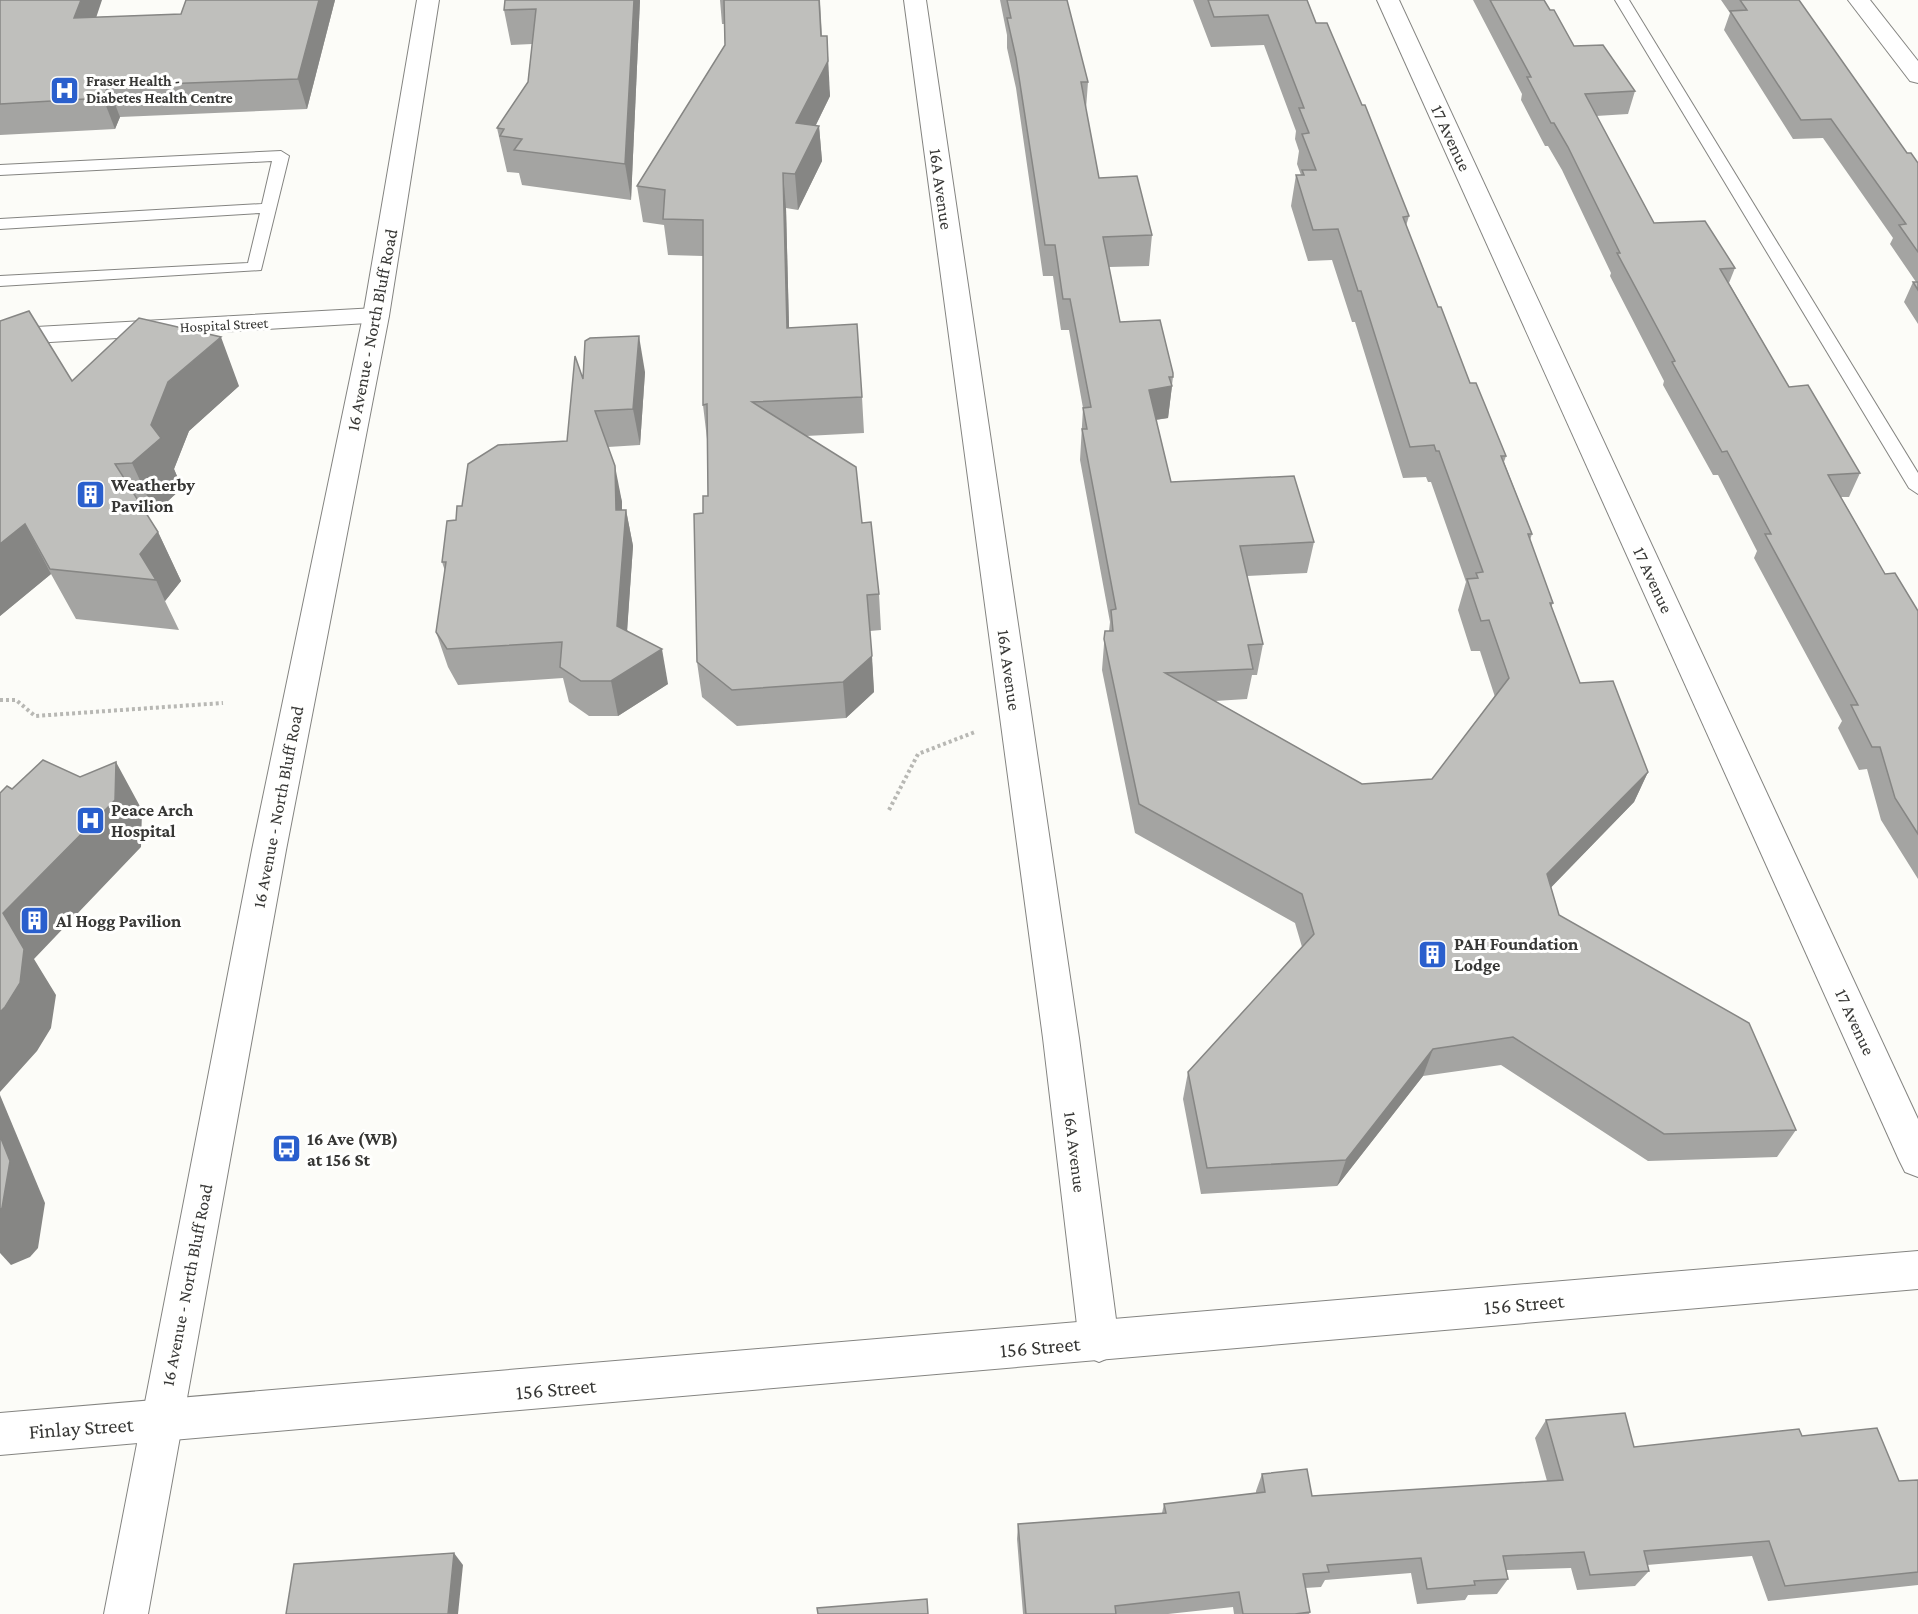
<svg xmlns="http://www.w3.org/2000/svg" width="1918" height="1614" font-family="'Crimson Pro',serif">
	<style>
		.lines { fill: none; stroke-linecap: round; stroke-linejoin: round }
		.service-casing { stroke: #848481; stroke-width: 2 }
		.minor-casing { stroke: #848481; stroke-width: 2 }
		.tertiary-casing { stroke: #848481; stroke-width: 2 }
		.secondary-casing { stroke: #848481; stroke-width: 2 }
		.path { stroke: #b8b8b4; stroke-width: 4; stroke-dasharray: 3 3; stroke-linecap: butt }
		.service { fill: #fff; fill-rule: evenodd }
		.minor { fill: #fff; fill-rule: evenodd }
		.tertiary { fill: #fff; fill-rule: evenodd }
		.secondary { fill: #fff; fill-rule: evenodd }
		.wall { fill: #a4a4a2 }
		.shaded-wall { fill: #868684 }
		.building { fill: #bfbfbc; stroke: #868684; stroke-width: 1.5 }
		.labels { text-anchor: middle; stroke-width: 6; stroke-linejoin: round; paint-order: stroke }
		.far-poi-label { font-size: 15px; font-weight: bold; fill: #373735; stroke: #fffffe; text-anchor: start }
		.far-street-label { font-size: 15px; fill: #373735; stroke: #fffffe }
		.street-label { font-size: 18px; fill: #373735; stroke: #fffffe }
		.poi-label { font-size: 18px; font-weight: bold; fill: #373735; stroke: #fffffe; text-anchor: start }
		.near-street-label { font-size: 21px; fill: #373735; stroke: #fffffe }
	</style>
	<rect width="100%" height="100%" fill="#fcfcf8"/>
	<g class="lines">
		<defs>
			<g id="service">
				<path d="M 1615,0 L 1629,0 L 1918,473 L 1918,494 L 1909,488 Z"/>
				<path d="M 281,151 L 289,156 L 261,270 L 0,286 L 0,276 L 248,263 L 260,213 L 0,229 L 0,219 L 262,204 L 272,161 L 0,175 L 0,165 Z"/>
			</g>
			<g id="minor">
				<path d="M 904,0 L 926,0 L 1079,1038 L 1119,1342 L 1113,1356 L 1099,1362 L 1085,1356 L 1079,1342 L 1043,1038 Z"/>
				<path d="M 1848,0 L 1870,0 L 1918,61 L 1918,83 L 1910,81 Z"/>
				<path d="M 376,308 L 385,310 L 389,316 L 385,322 L 0,345 L 0,329 Z"/>
			</g>
			<g id="tertiary">
				<path d="M 1377,0 L 1399,0 L 1918,1119 L 1918,1177 L 1905,1172 L 1899,1160 Z"/>
				<path d="M 1918,1251 L 1918,1289 L 0,1455 L 0,1413 Z"/>
			</g>
			<path id="secondary" d="M 417,0 L 439,0 L 389,316 L 286,850 L 148,1614 L 104,1614 L 252,850 L 363,316 Z"/>
		</defs>
		<!-- service casing -->
		<use href="#service" class="service-casing"/>
		<!-- minor casing -->
		<use href="#minor" class="minor-casing"/>
		<!-- tertiary casing -->
		<use href="#tertiary" class="tertiary-casing"/>
		<!-- secondary casing -->
		<use href="#secondary" class="secondary-casing"/>
		<!-- path -->
		<g class="path">
			<path d="M 0,700 L 16,700 L 35,716 L 223,703"/>
			<path d="M 889,810 L 918,754 L 975,732"/>
		</g>
		<!-- service -->
		<use href="#service" class="service"/>
		<!-- minor -->
		<use href="#minor" class="minor"/>
		<!-- tertiary -->
		<use href="#tertiary" class="tertiary"/>
		<!-- secondary -->
		<use href="#secondary" class="secondary"/>
	</g>
	<!-- wall -->
	<g class="wall">
		<path d="M 0,0 L 97,17 L 181,14 L 186,0 L 335,0 L 307,109 L 120,117 L 115,129 L 0,135 Z"/>
		<path d="M 640,0 L 631,200 L 522,185 L 519,173 L 507,172 L 497,128 L 528,82 L 532,44 L 511,45 L 504,10 Z"/>
		<path d="M 720,0 L 820,0 L 822,36 L 830,96 L 816,125 L 819,126 L 822,161 L 798,210 L 786,208 L 789,328 L 862,397 L 864,433 L 806,436 L 862,523 L 879,594 L 881,630 L 870,631 L 874,692 L 846,718 L 737,726 L 702,697 L 697,662 L 703,513 L 708,496 L 707,439 L 703,405 L 703,256 L 668,255 L 664,225 L 643,222 L 637,186 L 725,45 L 725,24 L 722,24 Z"/>
		<path d="M 1000,0 L 1067,0 L 1088,82 L 1086,109 L 1099,178 L 1152,235 L 1149,266 L 1109,267 L 1120,322 L 1173,377 L 1168,418 L 1156,420 L 1171,482 L 1314,542 L 1307,573 L 1247,576 L 1263,644 L 1257,675 L 1252,675 L 1247,699 L 1215,701 L 1362,784 L 1432,779 L 1495,697 L 1480,651 L 1471,651 L 1458,610 L 1466,582 L 1431,482 L 1428,482 L 1426,477 L 1403,478 L 1355,322 L 1352,322 L 1332,260 L 1308,261 L 1291,206 L 1296,175 L 1301,175 L 1297,164 L 1299,151 L 1295,139 L 1296,131 L 1264,45 L 1211,47 L 1193,0 L 1307,0 L 1316,23 L 1409,216 L 1406,226 L 1438,307 L 1470,383 L 1506,456 L 1504,462 L 1532,534 L 1530,540 L 1553,603 L 1551,607 L 1580,683 L 1648,772 L 1634,802 L 1551,887 L 1559,915 L 1796,1130 L 1777,1157 L 1648,1161 L 1501,1065 L 1423,1076 L 1337,1186 L 1201,1194 L 1183,1099 L 1188,1072 L 1302,947 L 1295,923 L 1135,833 L 1102,670 L 1105,631 L 1109,631 L 1110,622 L 1080,460 L 1083,408 L 1069,330 L 1061,330 L 1053,276 L 1043,276 L 1016,88 L 1007,48 L 1007,35 Z"/>
		<path d="M 1473,0 L 1544,0 L 1550,10 L 1574,46 L 1635,91 L 1628,114 L 1596,116 L 1654,223 L 1735,268 L 1729,283 L 1789,387 L 1860,473 L 1849,497 L 1841,497 L 1885,574 L 1918,611 L 1918,879 L 1881,820 L 1867,769 L 1859,770 L 1838,728 L 1842,721 L 1754,558 L 1757,551 L 1718,475 L 1713,475 L 1663,385 L 1664,381 L 1610,276 L 1611,273 L 1562,170 L 1548,146 L 1545,146 L 1521,100 L 1522,94 Z"/>
		<path d="M 1721,0 L 1799,0 L 1907,153 L 1918,163 L 1918,324 L 1904,302 L 1913,282 L 1916,282 L 1890,244 L 1893,238 L 1823,138 L 1793,139 L 1724,30 L 1730,13 Z"/>
		<path d="M 0,321 L 72,381 L 239,386 L 189,431 L 174,469 L 182,488 L 155,513 L 146,513 L 158,532 L 181,581 L 165,601 L 179,630 L 76,619 L 51,574 L 0,616 Z"/>
		<path d="M 645,372 L 640,445 L 608,447 L 622,502 L 622,510 L 626,510 L 633,546 L 627,630 L 668,684 L 618,716 L 589,716 L 569,702 L 563,678 L 458,685 L 448,667 L 436,632 L 445,571 L 442,562 L 456,520 L 462,506 L 567,441 L 583,379 Z"/>
		<path d="M 1546,1420 L 1634,1447 L 1802,1436 L 1899,1481 L 1918,1480 L 1918,1585 L 1768,1601 L 1752,1556 L 1647,1565 L 1649,1571 L 1635,1586 L 1577,1590 L 1571,1568 L 1506,1570 L 1508,1579 L 1497,1594 L 1468,1595 L 1465,1600 L 1417,1604 L 1411,1573 L 1325,1580 L 1321,1587 L 1305,1588 L 1310,1612 L 1309,1614 L 1234,1614 L 1233,1607 L 1168,1614 L 1023,1614 L 1017,1539 L 1018,1524 L 1162,1513 L 1164,1504 L 1256,1493 L 1256,1491 L 1262,1474 L 1312,1496 L 1547,1481 L 1535,1438 Z"/>
	</g>
	<!-- shaded-wall -->
	<g class="shaded-wall">
		<path d="M 81,0 L 102,0 L 86,48 L 74,18 Z"/>
		<path d="M 319,0 L 335,0 L 307,109 L 298,79 Z"/>
		<path d="M 634,0 L 640,0 L 631,200 L 625,164 Z"/>
		<path d="M 827,36 L 830,96 L 799,159 L 796,123 Z"/>
		<path d="M 108,86 L 120,117 L 115,129 L 103,98 Z"/>
		<path d="M 819,126 L 822,161 L 798,210 L 795,174 Z"/>
		<path d="M 783,173 L 786,208 L 790,364 L 787,328 Z"/>
		<path d="M 639,336 L 645,372 L 640,445 L 633,409 Z"/>
		<path d="M 221,337 L 239,386 L 189,431 L 174,469 L 182,488 L 155,513 L 132,463 L 168,382 Z"/>
		<path d="M 1172,386 L 1168,418 L 1146,421 L 1149,390 Z"/>
		<path d="M 615,466 L 622,502 L 622,546 L 616,510 Z"/>
		<path d="M 626,510 L 633,546 L 625,661 L 617,626 Z"/>
		<path d="M 25,524 L 51,574 L 0,616 L 0,544 Z"/>
		<path d="M 158,532 L 181,581 L 165,601 L 156,580 L 140,554 Z"/>
		<path d="M 662,649 L 668,684 L 618,716 L 611,681 Z"/>
		<path d="M 872,656 L 874,692 L 846,718 L 843,682 Z"/>
		<path d="M 116,762 L 142,810 L 141,847 L 34,959 L 56,995 L 51,1028 L 37,1051 L 0,1092 L 0,1012 L 3,913 Z"/>
		<path d="M 1648,772 L 1634,802 L 1535,904 L 1547,874 Z"/>
		<path d="M 1433,1049 L 1423,1076 L 1337,1186 L 1346,1160 Z"/>
		<path d="M 0,1095 L 45,1203 L 38,1248 L 30,1257 L 11,1265 L 0,1253 Z"/>
		<path d="M 454,1553 L 463,1565 L 458,1614 L 448,1614 Z"/>
	</g>
	<!-- building -->
	<g class="building">
		<path d="M 0,0 L 81,0 L 74,18 L 181,14 L 186,0 L 319,0 L 298,79 L 108,86 L 103,98 L 0,104 Z"/>
		<path d="M 505,0 L 634,0 L 625,164 L 514,150 L 522,139 L 500,136 L 504,129 L 497,128 L 528,82 L 536,9 L 504,10 Z"/>
		<path d="M 724,0 L 819,0 L 821,36 L 827,36 L 828,61 L 796,123 L 819,126 L 795,174 L 783,173 L 787,328 L 857,324 L 862,397 L 752,402 L 856,467 L 862,523 L 871,522 L 879,594 L 867,595 L 872,656 L 843,682 L 732,690 L 697,662 L 694,514 L 703,513 L 703,496 L 708,496 L 707,404 L 703,405 L 703,220 L 663,219 L 665,190 L 637,186 L 725,45 Z"/>
		<path d="M 1007,0 L 1067,0 L 1088,82 L 1081,82 L 1099,178 L 1137,176 L 1152,235 L 1103,237 L 1120,322 L 1160,320 L 1173,373 L 1173,377 L 1169,377 L 1172,386 L 1149,390 L 1171,482 L 1294,476 L 1314,542 L 1240,546 L 1263,644 L 1248,645 L 1253,669 L 1165,673 L 1362,784 L 1432,779 L 1509,678 L 1489,620 L 1481,621 L 1467,579 L 1478,578 L 1476,573 L 1483,572 L 1439,451 L 1436,451 L 1434,445 L 1410,447 L 1361,291 L 1358,291 L 1338,229 L 1313,230 L 1296,175 L 1304,175 L 1302,170 L 1316,170 L 1302,134 L 1309,133 L 1299,108 L 1304,108 L 1268,15 L 1214,17 L 1208,0 L 1307,0 L 1316,23 L 1327,23 L 1362,105 L 1365,105 L 1409,216 L 1403,217 L 1438,307 L 1441,307 L 1470,383 L 1476,383 L 1506,456 L 1501,456 L 1532,534 L 1528,534 L 1553,603 L 1550,603 L 1580,683 L 1613,681 L 1648,772 L 1547,874 L 1559,915 L 1749,1023 L 1796,1130 L 1664,1134 L 1513,1037 L 1433,1049 L 1346,1160 L 1207,1168 L 1188,1072 L 1314,934 L 1302,894 L 1139,804 L 1104,639 L 1105,631 L 1113,631 L 1111,610 L 1116,609 L 1082,429 L 1087,429 L 1083,408 L 1091,407 L 1070,299 L 1063,299 L 1055,245 L 1045,245 L 1016,58 L 1007,18 L 1011,18 Z"/>
		<path d="M 1490,0 L 1544,0 L 1550,10 L 1554,10 L 1574,46 L 1603,45 L 1635,91 L 1585,94 L 1654,223 L 1705,221 L 1735,268 L 1720,269 L 1789,387 L 1808,385 L 1860,473 L 1828,475 L 1885,574 L 1895,573 L 1918,611 L 1918,834 L 1895,798 L 1880,747 L 1872,747 L 1851,705 L 1858,705 L 1765,534 L 1771,534 L 1727,451 L 1722,452 L 1672,362 L 1675,361 L 1617,253 L 1620,253 L 1568,147 L 1554,123 L 1551,123 L 1527,77 L 1531,77 Z"/>
		<path d="M 1740,0 L 1799,0 L 1907,153 L 1911,153 L 1918,163 L 1918,252 L 1899,225 L 1906,224 L 1831,119 L 1801,120 L 1730,11 L 1747,10 Z"/>
		<path d="M 1913,282 L 1918,282 L 1918,290 Z"/>
		<path d="M 29,311 L 72,381 L 139,318 L 221,337 L 168,382 L 151,425 L 161,438 L 132,463 L 115,464 L 158,532 L 140,554 L 156,580 L 50,569 L 25,524 L 0,544 L 0,321 Z"/>
		<path d="M 639,336 L 633,409 L 595,411 L 615,466 L 616,510 L 626,510 L 617,626 L 662,649 L 611,681 L 581,681 L 560,667 L 562,642 L 447,649 L 436,632 L 446,562 L 442,562 L 447,521 L 456,520 L 457,506 L 462,506 L 468,464 L 498,445 L 567,441 L 575,356 L 583,379 L 585,341 L 590,338 Z"/>
		<path d="M 43,760 L 80,777 L 116,762 L 115,800 L 3,913 L 24,949 L 20,983 L 5,1007 L 0,1012 L 0,793 L 7,786 L 12,789 Z"/>
		<path d="M 0,1136 L 10,1161 L 2,1208 L 0,1210 Z"/>
		<path d="M 1625,1413 L 1634,1447 L 1799,1429 L 1802,1436 L 1877,1428 L 1899,1481 L 1918,1480 L 1918,1572 L 1785,1586 L 1769,1541 L 1644,1551 L 1649,1571 L 1590,1575 L 1584,1552 L 1503,1556 L 1508,1579 L 1474,1581 L 1475,1585 L 1427,1589 L 1421,1558 L 1327,1565 L 1329,1572 L 1303,1574 L 1310,1612 L 1295,1614 L 1243,1614 L 1239,1592 L 1115,1606 L 1116,1614 L 1026,1614 L 1018,1524 L 1166,1513 L 1164,1504 L 1265,1492 L 1262,1474 L 1307,1469 L 1312,1496 L 1563,1480 L 1546,1420 Z"/>
		<path d="M 454,1553 L 448,1614 L 286,1614 L 294,1564 Z"/>
		<path d="M 927,1599 L 928,1614 L 818,1614 L 817,1608 Z"/>
	</g>
	<!-- icons -->
	<defs>
		<symbol id="hospital-square" viewBox="-11 -11 22 22"><rect x="-9" y="-9" width="18" height="18" rx="4" fill="#2a5fcd" stroke="#fffffe"/><path d="M-5-5h3v3.5h4V-5h3V5h-3V1.5h-4V5h-3Z" fill="#fff"/></symbol>
		<symbol id="building-square" viewBox="-11 -11 22 22"><rect x="-9" y="-9" width="18" height="18" rx="4" fill="#2a5fcd" stroke="#fffffe"/><path d="M-4-6H4V6H1V3H-1V6H-4ZM-2.5-4.3h1.7v1.8h-1.7ZM.8-4.3h1.7v1.8H.8ZM-2.5-1h1.7V.8h-1.7ZM.8-1h1.7V.8H.8Z" fill="#fff"/></symbol>
		<symbol id="bus-square" viewBox="-11 -11 22 22"><rect x="-9" y="-9" width="18" height="18" rx="4" fill="#2a5fcd" stroke="#fffffe"/><path d="M-5-6H5V4H4V6H2V4H-2V6H-4V4H-5ZM-3.5-4V0h7V-4ZM-3.5 1.2v1.5H-2V1.2ZM2 1.2v1.5H3.5V1.2Z" fill="#fff"/></symbol>
	</defs>
	<g fill-rule="evenodd">
		<use href="#hospital-square" x="48" y="74" width="33" height="33"/>
		<use href="#building-square" x="74" y="478" width="33" height="33"/>
		<use href="#hospital-square" x="74" y="804" width="33" height="33"/>
		<use href="#building-square" x="18" y="904" width="33" height="33"/>
		<use href="#building-square" x="1416" y="938" width="33" height="33"/>
		<use href="#bus-square" x="270" y="1132" width="33" height="33"/>
	</g>
	<g class="labels">
		<!-- far-poi labels -->
		<g class="far-poi-label">
			<text x="86" y="86">Fraser Health -<tspan x="86" dy="17">Diabetes Health Centre</tspan></text>
		</g>
		<!-- far-street labels -->
		<g class="far-street-label">
			<text transform="translate(224 325) rotate(-3)" y="5">Hospital Street</text>
		</g>
		<!-- street labels -->
		<g class="street-label">
			<text transform="translate(1451 138) rotate(65)" y="6">17 Avenue</text>
			<text transform="translate(941 189) rotate(82)" y="6">16A Avenue</text>
			<text transform="translate(372 330) rotate(-79)" y="6">16 Avenue - North Bluff Road</text>
			<text transform="translate(1653 580) rotate(65)" y="6">17 Avenue</text>
			<text transform="translate(1009 670) rotate(82)" y="6">16A Avenue</text>
			<text transform="translate(278 807) rotate(-79)" y="6">16 Avenue - North Bluff Road</text>
			<text transform="translate(1855 1022) rotate(65)" y="6">17 Avenue</text>
			<text transform="translate(1075 1152) rotate(83)" y="6">16A Avenue</text>
			<text transform="translate(187 1285) rotate(-79)" y="6">16 Avenue - North Bluff Road</text>
		</g>
		<!-- poi labels -->
		<g class="poi-label">
			<text x="111" y="491">Weatherby<tspan x="111" dy="21">Pavilion</tspan></text>
			<text x="111" y="816">Peace Arch<tspan x="111" dy="21">Hospital</tspan></text>
			<text x="56" y="927">Al Hogg Pavilion</text>
			<text x="1454" y="950">PAH Foundation<tspan x="1454" dy="21">Lodge</tspan></text>
			<text x="307" y="1145">16 Ave (WB)<tspan x="307" dy="21">at 156 St</tspan></text>
		</g>
		<!-- near-street labels -->
		<g class="near-street-label">
			<text transform="translate(1524 1304) rotate(-5)" y="7">156 Street</text>
			<text transform="translate(1040 1347) rotate(-5)" y="7">156 Street</text>
			<text transform="translate(556 1389) rotate(-5)" y="7">156 Street</text>
			<text transform="translate(81 1428) rotate(-4)" y="7">Finlay Street</text>
		</g>
	</g>
</svg>
